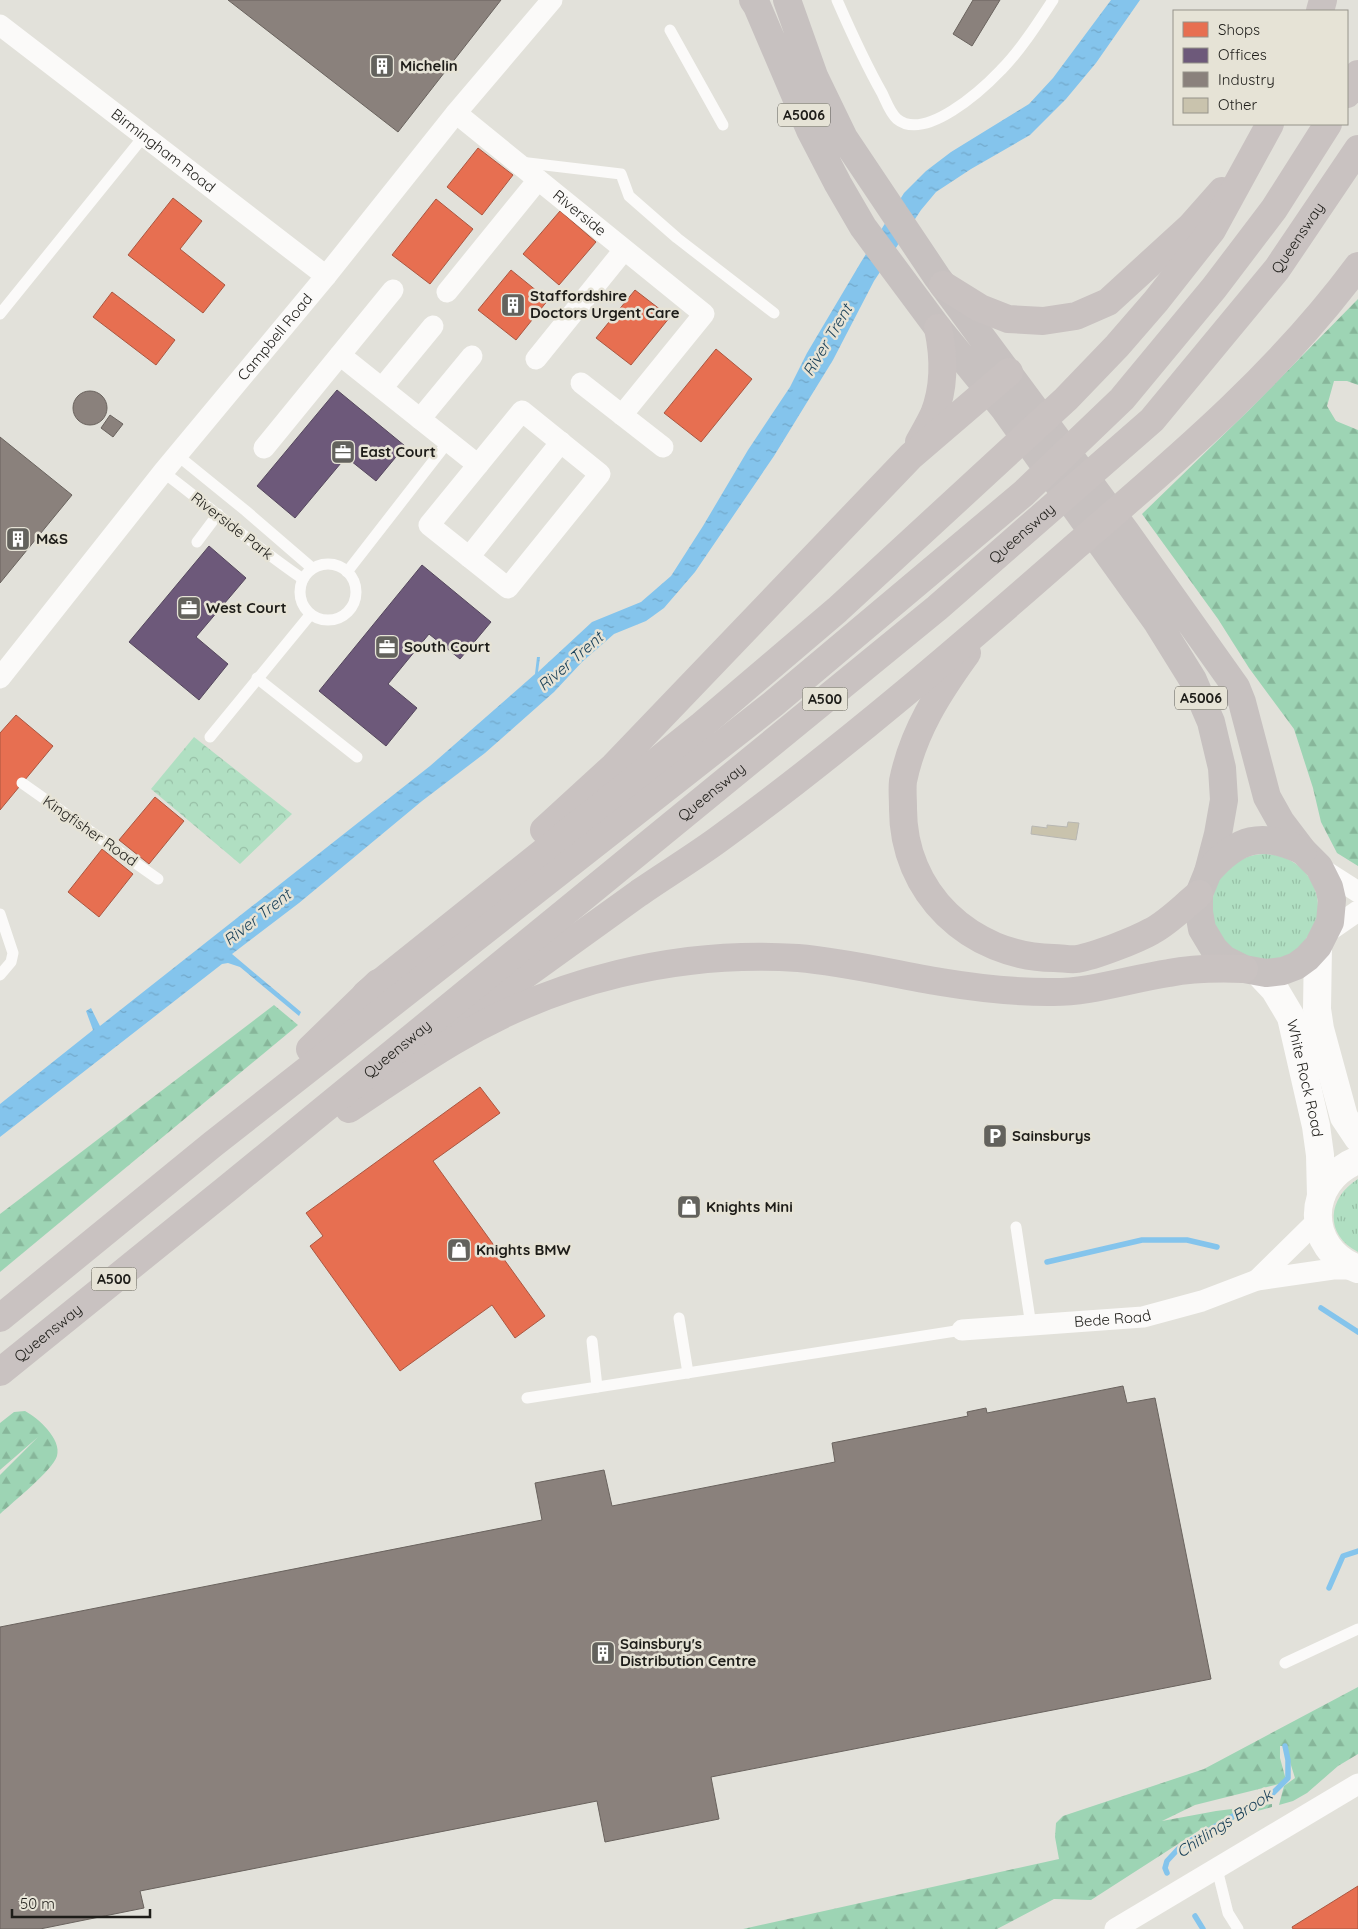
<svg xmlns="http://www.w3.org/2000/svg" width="1358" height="1929" font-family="Quicksand,sans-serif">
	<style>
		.grass { fill: url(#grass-tufts) }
		.forest { fill: url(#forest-firs) }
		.park { fill: url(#park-crowns) }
		.water { fill: url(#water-ripples) }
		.shops { fill: #e76f51; stroke: #ab5640 }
		.offices { fill: #6d597a; stroke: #55475d }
		.industry { fill: #8a817c; stroke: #6a635e }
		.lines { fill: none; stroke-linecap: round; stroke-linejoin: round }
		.stream { stroke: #84c4ec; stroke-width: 5.5 }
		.building { fill: #c9c3ad; stroke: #b8b7b2 }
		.service { stroke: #fbfaf9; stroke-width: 11 }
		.minor { stroke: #fbfaf9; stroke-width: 21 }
		.tertiary { stroke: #fbfaf9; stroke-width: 28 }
		.primary { stroke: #c7c1c0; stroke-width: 28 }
		.trunk { stroke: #c9c2c1; stroke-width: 28 }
		.labels { text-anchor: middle; stroke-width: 5; stroke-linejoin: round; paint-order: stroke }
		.shield { fill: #e6e3d6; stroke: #5a5852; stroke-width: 1 }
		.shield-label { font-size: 14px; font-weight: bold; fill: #1e1d19 }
		.poi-label { font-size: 15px; font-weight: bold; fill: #1e1d19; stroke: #e6e3d6; text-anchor: start }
		.street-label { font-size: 15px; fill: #1e1d19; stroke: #e6e3d6 }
		.water-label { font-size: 16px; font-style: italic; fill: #1a4159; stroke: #e6e3d6 }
	</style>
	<defs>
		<pattern id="grass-tufts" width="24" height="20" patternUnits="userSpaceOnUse" patternTransform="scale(1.25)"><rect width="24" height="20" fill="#b0dfc2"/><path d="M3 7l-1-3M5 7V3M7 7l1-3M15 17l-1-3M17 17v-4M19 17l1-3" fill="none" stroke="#97bfa6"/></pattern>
		<pattern id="forest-firs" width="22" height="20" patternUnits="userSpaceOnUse" patternTransform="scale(1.25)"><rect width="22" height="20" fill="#9dd4b4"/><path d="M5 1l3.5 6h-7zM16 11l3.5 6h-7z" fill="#87b69a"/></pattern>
		<pattern id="park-crowns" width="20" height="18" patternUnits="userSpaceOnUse" patternTransform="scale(1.25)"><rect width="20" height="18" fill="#b0dfc2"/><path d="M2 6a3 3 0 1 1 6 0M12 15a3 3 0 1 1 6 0" fill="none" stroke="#97bfa6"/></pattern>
		<pattern id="water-ripples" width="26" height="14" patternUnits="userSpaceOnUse" patternTransform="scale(1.25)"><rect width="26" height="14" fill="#84c4ec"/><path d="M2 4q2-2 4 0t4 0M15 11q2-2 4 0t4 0" fill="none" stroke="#72a8ca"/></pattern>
	</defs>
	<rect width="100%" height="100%" fill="#e2e1da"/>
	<!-- grass -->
	<g class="grass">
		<circle cx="1265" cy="907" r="53"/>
		<path d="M 1358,1179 L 1358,1252 C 1324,1235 1327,1198 1358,1179 Z"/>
	</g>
	<!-- forest -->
	<g class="forest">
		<path d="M 1358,299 L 1358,385 L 1347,381 L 1334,381 L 1327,406 L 1336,421 L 1358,430 L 1358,866 L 1337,853 L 1321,822 L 1313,788 L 1294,729 L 1249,668 L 1218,619 L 1142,514 L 1248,411 Z"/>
		<path d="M 274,1005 L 298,1025 L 0,1272 L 0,1214 Z"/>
		<path d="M 25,1411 C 38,1418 62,1439 57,1456 C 53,1470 13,1502 0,1514 L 0,1475 L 38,1437 L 0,1470 L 0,1423 L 14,1412 Z"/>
		<path d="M 1358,1687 L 1358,1754 L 1338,1766 L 1307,1793 L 1293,1801 L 1279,1805 L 1284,1786 L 1295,1778 L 1285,1746 L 1280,1746 L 1280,1758 L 1286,1780 L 1279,1784 L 1195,1805 L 1162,1821 L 1216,1811 L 1272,1804 L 1272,1807 L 1239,1816 L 1213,1833 L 1206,1826 L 1091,1900 L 1054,1899 L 997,1929 L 743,1929 L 1059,1859 L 1055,1837 L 1056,1823 L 1063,1816 L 1204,1769 Z"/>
	</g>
	<!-- park -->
	<path class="park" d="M 194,737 L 292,814 L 240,864 L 151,789 Z"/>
	<!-- water -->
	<path class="water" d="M 1111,0 L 1140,0 L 1096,63 L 1066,99 L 1030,135 L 971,169 L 936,192 L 921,210 L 874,281 L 833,360 L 774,456 L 695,572 L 664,608 L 646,621 L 614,634 L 582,662 L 554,692 L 485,753 L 422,801 L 299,903 L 232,954 L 301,1012 L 299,1016 L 240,967 L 228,963 L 222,964 L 0,1137 L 0,1104 L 93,1030 L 86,1011 L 91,1008 L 100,1026 L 430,766 L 535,674 L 537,657 L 540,657 L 538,672 L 592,622 L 641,602 L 671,576 L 703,526 L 748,450 L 790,387 L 807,353 L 861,262 L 904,193 L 926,171 L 951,152 L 1029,104 L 1053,78 Z"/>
	<!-- shops -->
	<g class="shops">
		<path d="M 478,148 L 513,175 L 482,215 L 447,187 Z"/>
		<path d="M 173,198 L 202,221 L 180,249 L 225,285 L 203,313 L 128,255 Z"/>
		<path d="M 436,199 L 473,229 L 430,284 L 392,255 Z"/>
		<path d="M 560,211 L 596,242 L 559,285 L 523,254 Z"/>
		<path d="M 511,270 L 548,300 L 516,340 L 478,310 Z"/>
		<path d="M 635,290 L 670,317 L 631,365 L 596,338 Z"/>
		<path d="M 112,292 L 175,340 L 156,365 L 93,317 Z"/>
		<path d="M 716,349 L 752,379 L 701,442 L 664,413 Z"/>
		<path d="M 16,715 L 53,746 L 0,810 L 0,733 Z"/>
		<path d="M 155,797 L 184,821 L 149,864 L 119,840 Z"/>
		<path d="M 102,849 L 133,874 L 99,917 L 68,892 Z"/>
		<path d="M 480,1087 L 500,1113 L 433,1161 L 545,1316 L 515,1338 L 492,1305 L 400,1371 L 310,1246 L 323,1236 L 306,1213 Z"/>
		<path d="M 1358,1886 L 1358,1929 L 1293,1929 L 1292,1927 Z"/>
	</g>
	<!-- offices -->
	<g class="offices">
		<path d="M 337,390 L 405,446 L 376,481 L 346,457 L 295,518 L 257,486 Z"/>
		<path d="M 209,546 L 246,578 L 196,637 L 228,664 L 199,700 L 129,642 Z"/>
		<path d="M 422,565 L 491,622 L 460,659 L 429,634 L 388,684 L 417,708 L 386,746 L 319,691 Z"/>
	</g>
	<!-- industry -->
	<g class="industry">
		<path d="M 228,0 L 501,0 L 398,132 Z"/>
		<path d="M 973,0 L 1000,0 L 972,46 L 953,34 Z"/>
		<circle cx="90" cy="408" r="17"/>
		<path d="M 110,415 L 123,424 L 113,437 L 101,428 Z"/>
		<path d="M 0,437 L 72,495 L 0,583 Z"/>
		<path d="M 1123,1386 L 1127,1403 L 1155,1398 L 1211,1679 L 711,1777 L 719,1819 L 605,1842 L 597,1801 L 140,1891 L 144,1908 L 40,1929 L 0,1929 L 0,1627 L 542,1520 L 535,1483 L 604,1470 L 612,1506 L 835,1462 L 832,1443 L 968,1416 L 967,1412 L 986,1408 L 987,1413 Z"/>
	</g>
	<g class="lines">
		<!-- stream -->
		<g class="stream">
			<path d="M 1047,1262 L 1142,1240 L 1187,1240 L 1217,1247"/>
			<path d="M 1321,1308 L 1358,1332"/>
			<path d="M 1329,1588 L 1343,1556 L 1358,1551"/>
			<path d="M 1167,1873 L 1165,1868 L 1167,1861 L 1180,1847 L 1273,1793 L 1288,1778 L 1288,1760 L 1285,1746"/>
			<path d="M 1195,1916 L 1203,1929"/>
		</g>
	</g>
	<!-- building -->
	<path class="building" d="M 1068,822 L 1079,823 L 1076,840 L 1031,834 L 1032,826 L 1047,828 L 1047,825 L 1067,827 Z"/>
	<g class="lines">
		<!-- service -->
		<g class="service">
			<path d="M 837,0 C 851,32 865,63 882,93 C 886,101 890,113 897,119 C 925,142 982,90 1001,70 C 1020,51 1038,23 1053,0"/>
			<path d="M 670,30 L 723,125"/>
			<path d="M 520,162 L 621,174 L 629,196 L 677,238 L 774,313"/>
			<path d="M 0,314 L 144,136"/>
			<path d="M 177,455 L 246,511 L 312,568"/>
			<path d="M 163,472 C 210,507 254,546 303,579"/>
			<path d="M 197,542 L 218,514"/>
			<circle cx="328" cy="592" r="28"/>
			<path d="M 347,572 L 448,442"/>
			<path d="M 257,678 L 357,757"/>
			<path d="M 210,737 L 310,615"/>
			<path d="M 22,783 L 158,879"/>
			<path d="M 0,914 L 13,953 L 11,962 L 0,975"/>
			<path d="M 1016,1227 L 1031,1326"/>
			<path d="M 679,1318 L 688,1373"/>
			<path d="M 592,1341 L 597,1387"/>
			<path d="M 527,1398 L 962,1330"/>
			<path d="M 1285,1663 L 1358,1629"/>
			<path d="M 1217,1869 L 1228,1913 L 1238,1929"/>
		</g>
		<!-- minor -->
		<g class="minor">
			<path id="s1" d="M 0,25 L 326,276"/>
			<path id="s2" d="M 456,113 L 704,314 L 622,415"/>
			<path d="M 447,292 L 538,180"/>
			<path d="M 340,355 L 478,465"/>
			<path d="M 536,359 L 624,250"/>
			<path d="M 581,383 L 663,447"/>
			<path d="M 382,388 L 433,326"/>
			<path d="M 522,411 L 600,474 L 508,588 L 429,525 Z"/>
			<path d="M 420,419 L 472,356"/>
			<path d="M 264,448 L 393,290"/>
			<path d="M 469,557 L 561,442"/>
			<path id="s3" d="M 0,678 L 163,472 L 326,276 L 456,113 L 552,0"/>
			<path d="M 1319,867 L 1358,892"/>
			<path d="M 1326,933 L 1358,911"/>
			<path d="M 1257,1280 L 1318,1220"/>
			<path id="s4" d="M 962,1330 L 1143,1317 L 1202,1301 L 1257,1280 L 1333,1269 L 1357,1269"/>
			<path d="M 1115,1929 L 1358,1784"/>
		</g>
		<!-- tertiary -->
		<g class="tertiary">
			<path d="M 1318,946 L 1317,1009 L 1320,1029 L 1344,1117 L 1358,1138"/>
			<path id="s5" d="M 1258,972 L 1275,990 L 1291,1017 L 1316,1126 L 1320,1155 L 1321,1196"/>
			<path d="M 1358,1160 C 1305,1181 1304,1249 1358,1269"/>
		</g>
		<!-- primary -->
		<g class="primary">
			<path d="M 753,0 L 757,6 L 810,130 L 838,184 L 863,227 L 938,328 L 1005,410 L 1157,622 L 1193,680 L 1211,722 L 1222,768 L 1224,800 L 1218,834 L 1208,872 L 1199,894 L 1199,912 L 1202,929 L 1214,949 L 1224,959 L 1244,969 L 1266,973 L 1283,971 L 1296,966 L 1307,958 L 1318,946 L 1330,922 L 1332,900 L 1329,887 L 1319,867 L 1303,851 L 1281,822 L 1267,797 L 1242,702 L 1236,687 L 1126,532 L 937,277 L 844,138 L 814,76 L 787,0"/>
			<path d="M 1208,872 C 1237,838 1262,831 1303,851"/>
		</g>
		<!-- trunk -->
		<g class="trunk">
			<path d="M 1320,11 L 1323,0"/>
			<path d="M 1347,94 L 1358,74"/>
			<path d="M 943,285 L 980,308 L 1008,319 L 1043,321 L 1076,316 L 1108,302 L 1191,226 L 1222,191"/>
			<path d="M 919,442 C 924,433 930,423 934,414 C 945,386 944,356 938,328"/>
			<path d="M 967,653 C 938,693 913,732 903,781 C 902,789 903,799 903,807 C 902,893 971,957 1054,958 C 1062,958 1070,960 1077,959 C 1095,956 1136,940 1152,931 C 1169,922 1184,906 1199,894"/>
			<path d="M 544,830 L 614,766 L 911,456 L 1009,372"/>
			<path d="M 366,994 L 702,725 L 837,610 L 1066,399 L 1117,346 L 1156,301 L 1212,230 L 1270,124"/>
			<path d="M 443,1034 C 509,987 574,940 639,893 C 665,875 693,858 719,839 C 844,748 961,647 1077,545 C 1177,459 1279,373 1358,266"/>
			<path d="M 310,1049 L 378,983"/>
			<path d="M 349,1109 C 383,1086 417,1063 452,1042 C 554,980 679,950 798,958 C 846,962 893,974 941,982 C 977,988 1013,992 1049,992 C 1090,993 1129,979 1169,973 C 1194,968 1218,968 1244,969"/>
			<path d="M 0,1318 L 213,1144 L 773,704 L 1024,493 L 1122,399 L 1214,288 L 1274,209 L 1328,124"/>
			<path id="s6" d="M 0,1372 L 229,1187 L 937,608 L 1152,420 L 1277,269 L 1358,149"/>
		</g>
	</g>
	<!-- icons -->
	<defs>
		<symbol id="building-square" viewBox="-11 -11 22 22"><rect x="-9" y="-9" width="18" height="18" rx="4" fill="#63625d" stroke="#e6e3d6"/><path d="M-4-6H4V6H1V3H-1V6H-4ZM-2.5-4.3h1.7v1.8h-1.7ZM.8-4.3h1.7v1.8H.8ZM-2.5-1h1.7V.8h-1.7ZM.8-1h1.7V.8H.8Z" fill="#fff"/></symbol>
		<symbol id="office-square" viewBox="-11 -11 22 22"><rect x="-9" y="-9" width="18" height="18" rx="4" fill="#63625d" stroke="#e6e3d6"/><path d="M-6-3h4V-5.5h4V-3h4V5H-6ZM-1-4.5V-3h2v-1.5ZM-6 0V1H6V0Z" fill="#fff"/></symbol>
		<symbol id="parking-square" viewBox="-11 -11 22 22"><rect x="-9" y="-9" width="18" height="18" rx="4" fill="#63625d" stroke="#e6e3d6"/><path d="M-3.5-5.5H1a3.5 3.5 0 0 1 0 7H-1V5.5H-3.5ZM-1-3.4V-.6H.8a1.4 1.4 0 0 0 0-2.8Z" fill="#fff"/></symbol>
		<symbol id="shop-square" viewBox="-11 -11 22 22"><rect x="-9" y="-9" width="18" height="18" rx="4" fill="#63625d" stroke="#e6e3d6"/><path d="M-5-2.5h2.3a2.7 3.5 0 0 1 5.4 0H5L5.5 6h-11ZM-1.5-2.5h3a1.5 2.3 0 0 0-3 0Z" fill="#fff"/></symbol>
	</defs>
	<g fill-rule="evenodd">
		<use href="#building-square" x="368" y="52" width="28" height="28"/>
		<use href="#building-square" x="499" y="291" width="28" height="28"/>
		<use href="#office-square" x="329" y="438" width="28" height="28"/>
		<use href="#building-square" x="4" y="525" width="28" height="28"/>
		<use href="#office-square" x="175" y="594" width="28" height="28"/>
		<use href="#office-square" x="373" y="633" width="28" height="28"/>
		<use href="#parking-square" x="981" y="1122" width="28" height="28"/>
		<use href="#shop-square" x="675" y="1193" width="28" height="28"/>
		<use href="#shop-square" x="445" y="1236" width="28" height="28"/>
		<use href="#building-square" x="589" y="1639" width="28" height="28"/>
	</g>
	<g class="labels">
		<!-- shield labels -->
		<g class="shield">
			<rect x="778" y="103.5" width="52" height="23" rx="4"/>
			<rect x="1175" y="686.5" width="52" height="23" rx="4"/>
			<rect x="802.5" y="687.5" width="45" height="23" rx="4"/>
			<rect x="91.5" y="1267.5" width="45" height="23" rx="4"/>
		</g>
		<g class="shield-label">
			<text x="804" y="120">A5006</text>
			<text x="1201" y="703">A5006</text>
			<text x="825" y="704">A500</text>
			<text x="114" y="1284">A500</text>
		</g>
		<!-- poi labels -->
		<g class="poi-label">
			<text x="400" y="71">Michelin</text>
			<text x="530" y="301">Staffordshire<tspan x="530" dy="17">Doctors Urgent Care</tspan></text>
			<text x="360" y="457">East Court</text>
			<text x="36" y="544">M&amp;S</text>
			<text x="206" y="613">West Court</text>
			<text x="404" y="652">South Court</text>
			<text x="1012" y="1141">Sainsburys</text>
			<text x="706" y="1212">Knights Mini</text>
			<text x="476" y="1255">Knights BMW</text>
			<text x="620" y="1649">Sainsbury's<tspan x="620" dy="17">Distribution Centre</tspan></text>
		</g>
		<!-- street labels -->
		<g class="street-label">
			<text dy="5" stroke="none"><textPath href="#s1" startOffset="206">Birmingham Road</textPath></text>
			<text dy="5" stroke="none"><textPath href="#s2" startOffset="159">Riverside</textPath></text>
			<text dy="5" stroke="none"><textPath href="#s6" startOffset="1728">Queensway</textPath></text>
			<text dy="5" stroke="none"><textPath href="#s3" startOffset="438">Campbell Road</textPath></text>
			<text transform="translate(232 526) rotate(38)" y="5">Riverside Park</text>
			<text dy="5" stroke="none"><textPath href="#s6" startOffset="1322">Queensway</textPath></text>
			<text dy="5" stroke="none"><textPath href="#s6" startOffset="918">Queensway</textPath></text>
			<text transform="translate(90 831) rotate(35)" y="5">Kingfisher Road</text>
			<text dy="5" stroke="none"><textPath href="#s6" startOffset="512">Queensway</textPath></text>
			<text dy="5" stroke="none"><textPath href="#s5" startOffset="119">White Rock Road</textPath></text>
			<text dy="5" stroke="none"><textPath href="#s4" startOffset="151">Bede Road</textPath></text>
			<text dy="5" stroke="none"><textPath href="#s6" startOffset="62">Queensway</textPath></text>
		</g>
		<!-- water labels -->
		<g class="water-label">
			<text transform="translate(827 340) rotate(-59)" y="6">River Trent</text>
			<text transform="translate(570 661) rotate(-41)" y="6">River Trent</text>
			<text transform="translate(257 917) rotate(-38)" y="6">River Trent</text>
			<text transform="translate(1224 1823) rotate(-33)" y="6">Chitlings Brook</text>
		</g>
	</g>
	<!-- legend -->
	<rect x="1173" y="10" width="175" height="115" fill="#e6e3d6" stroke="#96948a"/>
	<rect x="1183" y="22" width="25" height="15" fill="#e76f51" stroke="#96948a"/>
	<text x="1218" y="35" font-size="15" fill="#1e1d19">Shops</text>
	<rect x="1183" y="48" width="25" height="15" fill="#6d597a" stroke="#96948a"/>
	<text x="1218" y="60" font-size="15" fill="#1e1d19">Offices</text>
	<rect x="1183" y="72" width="25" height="15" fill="#8a817c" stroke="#96948a"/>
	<text x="1218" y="85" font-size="15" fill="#1e1d19">Industry</text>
	<rect x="1183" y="98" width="25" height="15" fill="#c9c3ad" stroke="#96948a"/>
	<text x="1218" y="110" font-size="15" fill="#1e1d19">Other</text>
	<!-- scale -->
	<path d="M12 1909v8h138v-8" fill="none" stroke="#1e1d19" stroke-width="2.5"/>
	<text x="20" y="1909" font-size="15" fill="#1e1d19" stroke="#e6e3d6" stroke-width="4" paint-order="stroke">50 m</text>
</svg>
